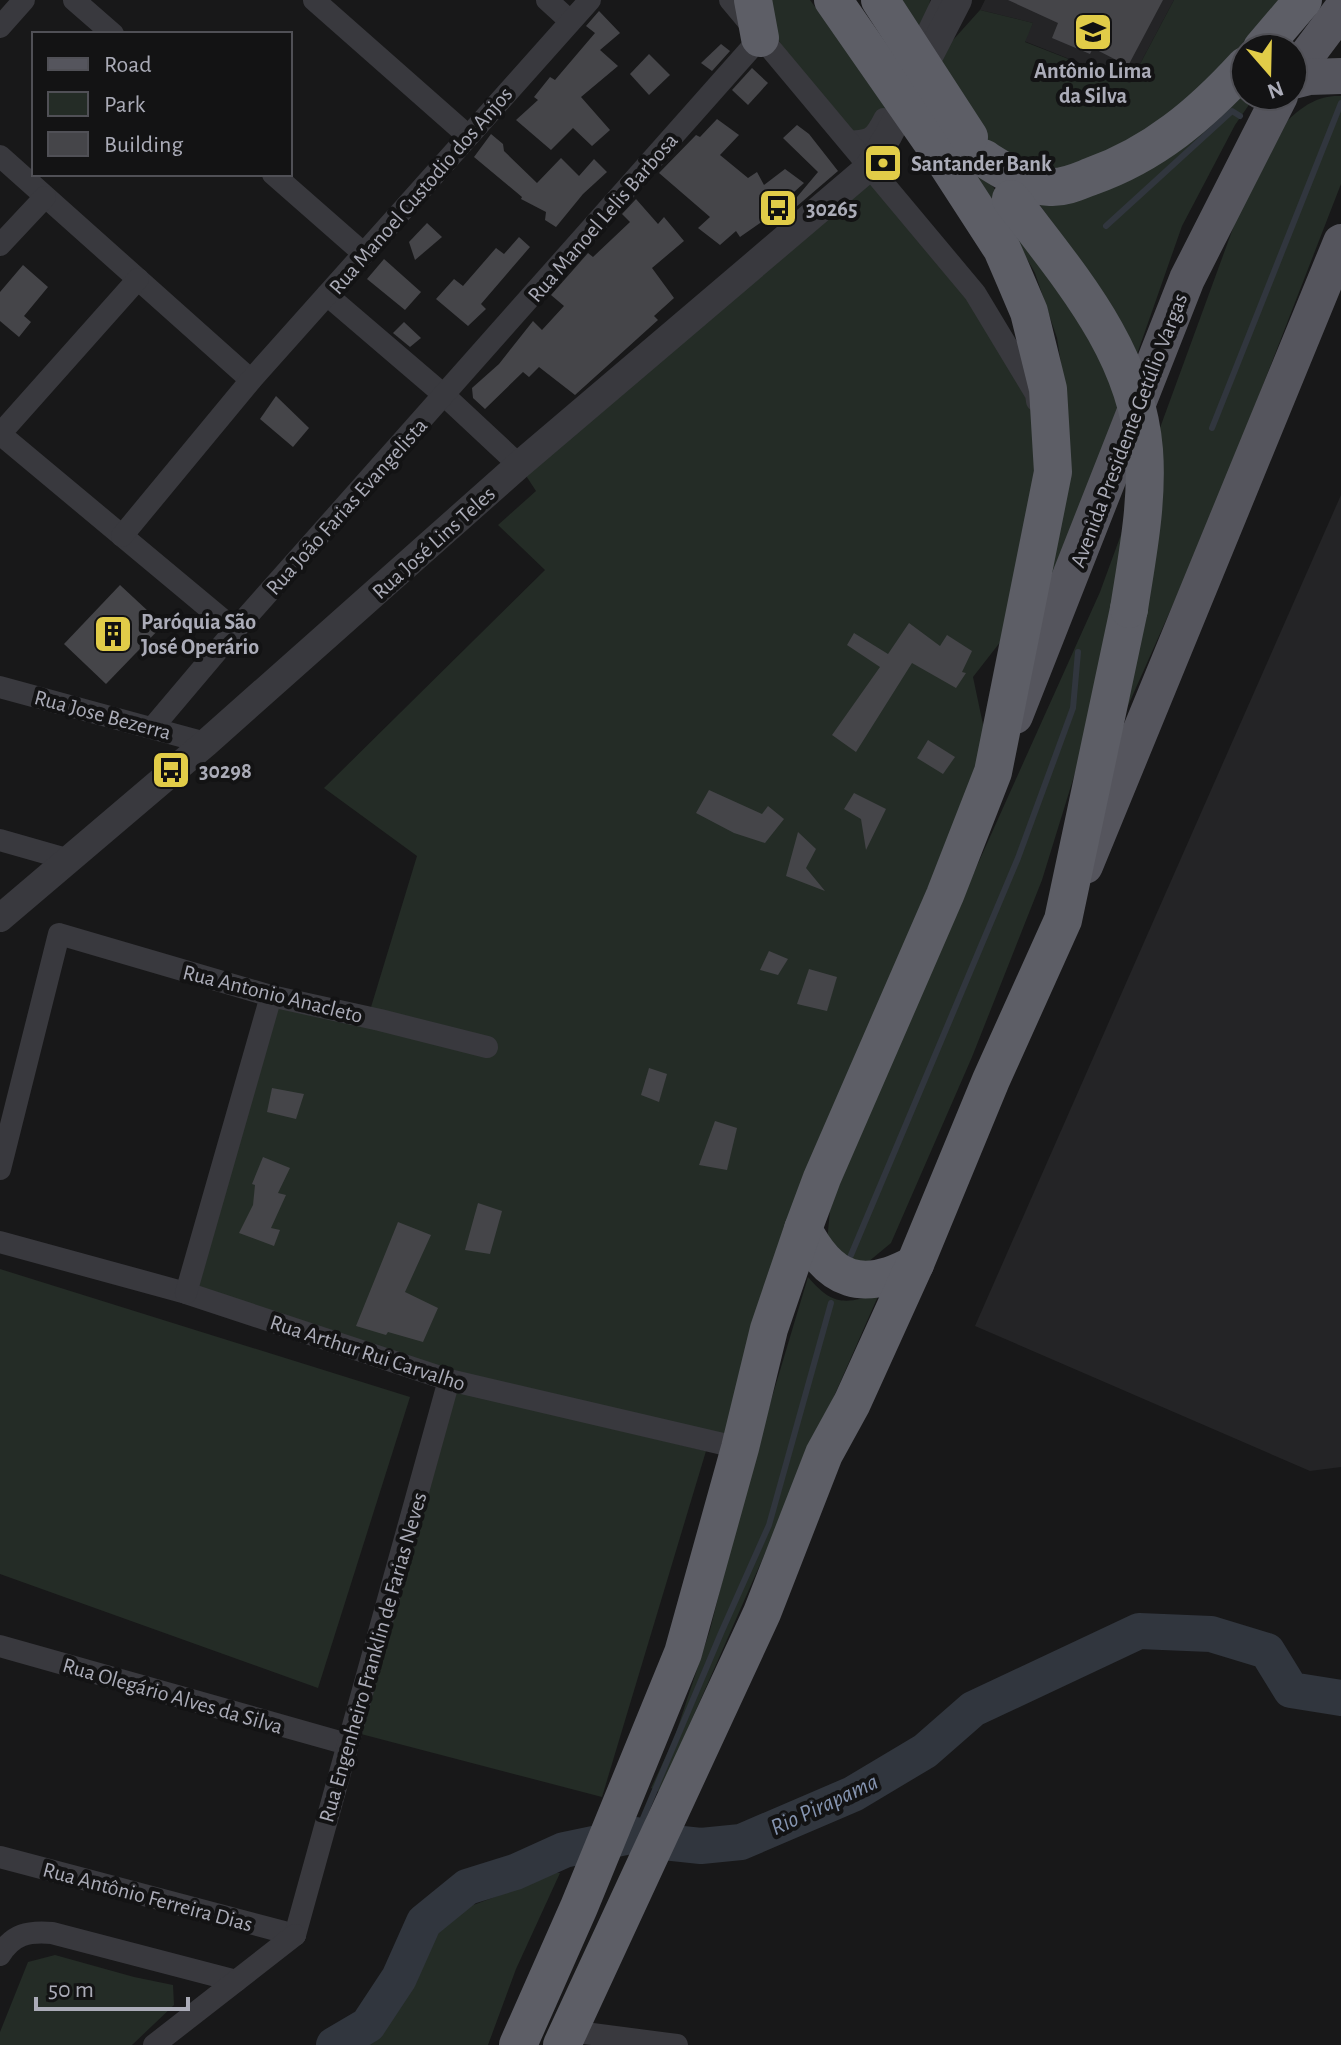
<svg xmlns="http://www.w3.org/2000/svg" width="1341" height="2045" font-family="'Alegreya Sans',sans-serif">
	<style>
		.built { fill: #242426 }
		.green { fill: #242c26 }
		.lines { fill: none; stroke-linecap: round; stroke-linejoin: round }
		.stream { stroke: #31363e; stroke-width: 6 }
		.river { stroke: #31363e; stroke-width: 36 }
		.building { fill: #454549 }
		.pedestrian { stroke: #39393e; stroke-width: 18 }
		.minor { stroke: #39393e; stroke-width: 22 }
		.tertiary { stroke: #39393e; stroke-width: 28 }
		.primary { stroke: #55555d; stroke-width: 36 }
		.trunk { stroke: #5d5e66; stroke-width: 38 }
		.trunk-bridge { stroke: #5d5e66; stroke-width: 38 }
		.labels { text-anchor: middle; stroke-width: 8; stroke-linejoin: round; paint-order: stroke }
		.poi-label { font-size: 22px; font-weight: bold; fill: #abacb8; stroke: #131314; text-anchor: start }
		.street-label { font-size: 22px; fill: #abacb8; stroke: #131314 }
		.water-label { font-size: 24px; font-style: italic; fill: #8594b0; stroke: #131314 }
	</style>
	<rect width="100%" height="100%" fill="#181819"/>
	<!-- built -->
	<g class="built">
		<path d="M 985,0 L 1174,0 L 1130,83 L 1024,41 L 1033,23 L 980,10 Z"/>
		<path d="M 1341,495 L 1341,1467 L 1310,1471 L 975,1326 Z"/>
	</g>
	<!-- green -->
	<g class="green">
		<path d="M 763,0 L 810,0 L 895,115 L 866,157 L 784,53 Z"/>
		<path d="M 877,0 L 930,0 L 926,33 Z"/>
		<path d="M 1174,0 L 1303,0 L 1147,146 L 999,183 L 926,70 L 980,10 L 1033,23 L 1025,42 L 1130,83 Z"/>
		<path d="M 1245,78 L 1245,96 L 1255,96 L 1235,125 L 1182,226 L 1042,625 L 1066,396 L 1057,338 L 1035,273 L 1002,215 L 942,124 L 972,157 L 1079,308 L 1071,249 L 1030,191 Z"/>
		<path d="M 1341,96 L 1341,184 L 1211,519 L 1119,726 L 1083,747 L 1042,880 L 972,1057 L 891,1243 L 862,1267 L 827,1242 L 830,1210 L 856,1135 L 1100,592 L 1236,220 L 1288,120 C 1304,105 1319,95 1341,96 Z"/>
		<path d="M 868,168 L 970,298 L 1046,371 L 1026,609 L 973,677 L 993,772 L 740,1448 L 449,1380 L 187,1292 L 271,1000 L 368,1017 L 417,856 L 324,788 L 545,570 L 498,525 L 536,491 L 519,465 Z"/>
		<path d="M 0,1269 L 410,1397 L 318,1688 L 0,1574 Z"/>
		<path d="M 808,1277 C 833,1306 844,1304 879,1294 L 660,1792 L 651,1788 L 674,1739 L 710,1630 L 749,1474 Z"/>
		<path d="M 455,1391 L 706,1451 L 602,1797 L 361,1734 Z"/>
		<path d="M 537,1872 L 560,1873 L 516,1969 L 488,2045 L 362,2045 L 391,2022 L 410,1978 L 440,1922 L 465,1908 L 503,1894 Z"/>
		<path d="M 55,1955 L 134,1977 L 173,1985 L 174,2005 L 132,2045 L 0,2045 L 0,2032 L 28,1962 Z"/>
	</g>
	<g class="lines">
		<!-- stream -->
		<g class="stream">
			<path d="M 1106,226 L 1232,111 L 1240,116"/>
			<path d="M 1212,428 L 1341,103"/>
			<path d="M 851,1255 L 1018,858 L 1073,708 L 1078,652"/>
			<path d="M 636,1835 L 721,1633 L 769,1525 L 831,1303"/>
		</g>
		<!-- river -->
		<path class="river" d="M 334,2045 L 368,2025 L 399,1978 L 424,1922 L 467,1887 L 515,1872 L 564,1850 L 636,1835 L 654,1841 L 701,1846 L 741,1842 L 853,1794 L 925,1751 L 973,1709 L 1139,1631 L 1211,1634 L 1267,1651 L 1291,1690 L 1341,1698"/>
	</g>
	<!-- building -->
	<g class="building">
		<path d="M 1008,0 L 1163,0 L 1128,66 L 1093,48 L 1090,54 L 1052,38 L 1058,23 Z"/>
		<path d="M 599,11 L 620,33 L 600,50 L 618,66 L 581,97 L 610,130 L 592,146 L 573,128 L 551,150 L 516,120 L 538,100 L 534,97 L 550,77 L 555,80 L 595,33 L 586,26 Z"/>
		<path d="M 721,44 L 730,51 L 712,71 L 701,63 Z"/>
		<path d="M 649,54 L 670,75 L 649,95 L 630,74 Z"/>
		<path d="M 752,68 L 768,83 L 748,105 L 732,90 Z"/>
		<path d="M 717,119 L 739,135 L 720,155 L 748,178 L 757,172 L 764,185 L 785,169 L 804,183 L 772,212 L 773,214 L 740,237 L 736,231 L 720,245 L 698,228 L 710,217 L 659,173 L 696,135 L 700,137 Z"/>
		<path d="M 797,125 L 809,134 L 838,171 L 796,207 L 792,203 L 818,172 L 783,138 Z"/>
		<path d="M 491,134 L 503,144 L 504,151 L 537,183 L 561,158 L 579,176 L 594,159 L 607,172 L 583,194 L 556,227 L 545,220 L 546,212 L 521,199 L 522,197 L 474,157 Z"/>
		<path d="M 636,199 L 658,224 L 664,217 L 684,241 L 652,268 L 674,298 L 654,316 L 658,320 L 575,395 L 539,367 L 529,377 L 523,372 L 485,409 L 473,398 L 472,388 L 499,364 L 533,321 L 542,330 L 564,306 L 551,295 L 588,253 L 593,257 L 630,222 L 622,214 Z"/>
		<path d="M 427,223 L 442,237 L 415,260 L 409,242 Z"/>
		<path d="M 519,237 L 530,247 L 481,304 L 486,309 L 468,326 L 436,299 L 454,279 L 463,286 L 496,248 L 504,254 Z"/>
		<path d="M 384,259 L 421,292 L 405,310 L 367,279 Z"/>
		<path d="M 23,265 L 48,287 L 24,316 L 31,322 L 19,337 L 0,321 L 0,292 Z"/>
		<path d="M 404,322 L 421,338 L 410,347 L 393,333 Z"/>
		<path d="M 276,396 L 309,428 L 293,447 L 260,419 Z"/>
		<path d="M 120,585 L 163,625 L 106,684 L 64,644 Z"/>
		<path d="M 909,623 L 940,646 L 947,635 L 972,651 L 962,672 L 966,673 L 956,688 L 912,663 L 856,752 L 832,735 L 880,667 L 847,645 L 854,633 L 888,654 Z"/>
		<path d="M 928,740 L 955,757 L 943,774 L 917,758 Z"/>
		<path d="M 709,790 L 762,814 L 768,806 L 784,819 L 765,843 L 734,833 L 696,813 Z"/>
		<path d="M 854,793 L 886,809 L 866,850 L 861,819 L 844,809 Z"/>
		<path d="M 798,832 L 816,849 L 806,868 L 825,891 L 786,876 Z"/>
		<path d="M 769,951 L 788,959 L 778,975 L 760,970 Z"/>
		<path d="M 809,969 L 837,977 L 827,1011 L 797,1004 Z"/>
		<path d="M 649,1068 L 667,1074 L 659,1102 L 641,1095 Z"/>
		<path d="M 272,1088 L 304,1094 L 296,1119 L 267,1112 Z"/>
		<path d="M 715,1121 L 737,1128 L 727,1170 L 699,1165 Z"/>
		<path d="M 263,1157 L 290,1168 L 278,1193 L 286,1195 L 271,1228 L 280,1230 L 274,1246 L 239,1233 L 253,1205 L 255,1185 L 252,1184 Z"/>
		<path d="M 478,1203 L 502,1211 L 490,1254 L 465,1250 Z"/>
		<path d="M 398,1222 L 431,1235 L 405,1292 L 438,1308 L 423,1342 L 388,1332 L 386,1335 L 356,1326 Z"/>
	</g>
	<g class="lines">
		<!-- pedestrian -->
		<g class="pedestrian">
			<path d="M 920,44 L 941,0"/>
			<path d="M 846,140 C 869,139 872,139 883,117"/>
		</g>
		<!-- minor -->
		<g class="minor">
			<path d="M 74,0 L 113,34"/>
			<path d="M 314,0 L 467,135"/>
			<path d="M 547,0 L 570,21"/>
			<path d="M 730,0 L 975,293 L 1036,394 L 1037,401"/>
			<path d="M 0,27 L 24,0"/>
			<path d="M 0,156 L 251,380"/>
			<path d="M 273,174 L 363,253"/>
			<path d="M 0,245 L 45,197"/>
			<path d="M 138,279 L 0,434 L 235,630"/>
			<path d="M 327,295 L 445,396 L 519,465"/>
			<path d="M 122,536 L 251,380 L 590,0"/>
			<path d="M 0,687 L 206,743"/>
			<path d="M 153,727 L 235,630 L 760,38"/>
			<path d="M 0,840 L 70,860"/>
			<path d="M 0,1169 L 59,934 L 271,996 L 380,1020 L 487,1047"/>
			<path d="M 0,1242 L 186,1293 L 449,1380 L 740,1448"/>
			<path d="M 186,1293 L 271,996"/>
			<path d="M 0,1646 L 347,1744"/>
			<path d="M 0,1857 L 295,1935"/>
			<path d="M 295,1935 L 449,1380"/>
			<path d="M 0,1955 C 13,1934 28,1931 52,1933 L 236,1981"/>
			<path d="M 569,2031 L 677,2045"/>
			<path d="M 154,2045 L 295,1935"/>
		</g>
		<!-- tertiary -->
		<path class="tertiary" d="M 0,918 L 206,743 L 519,465 L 868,168 L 888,136 L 958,0"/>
		<!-- primary -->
		<g class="primary">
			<path d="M 1293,74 L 1341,10"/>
			<path d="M 1293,81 L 1309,77 L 1341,76"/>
			<path d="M 1015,716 L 1187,279 L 1280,96"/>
			<path d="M 1085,866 L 1341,242"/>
		</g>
		<!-- trunk -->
		<g class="trunk">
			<path d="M 753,0 L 760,38"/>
			<path d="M 1262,48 L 1303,0"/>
			<path d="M 983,158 C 1004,171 1026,186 1050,187 C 1065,188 1079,181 1092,176 C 1154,154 1201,114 1245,66"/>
			<path d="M 803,1229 C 830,1282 863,1293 915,1264"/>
			<path d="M 518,2045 L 579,1907 L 683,1653 L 740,1448 L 769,1329 L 803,1229 L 822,1178 L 945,895 L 993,772 L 1053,472 L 1048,389 L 1029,312 L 1015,279 L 1002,249 L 943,158"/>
			<path d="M 562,2045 L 762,1613 L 824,1454 L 852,1403 L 915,1264 L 991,1080 L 1063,920 L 1129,609"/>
		</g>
		<!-- trunk-bridge -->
		<g class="trunk-bridge">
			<path d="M 833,0 L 943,158"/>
			<path d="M 880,0 L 969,137"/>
			<path d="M 1011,199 C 1068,275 1136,350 1144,450 C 1148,503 1137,557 1129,609"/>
		</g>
	</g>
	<!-- icons -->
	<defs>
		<symbol id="school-square" viewBox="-11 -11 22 22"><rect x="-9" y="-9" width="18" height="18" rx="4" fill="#e1cc48" stroke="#131314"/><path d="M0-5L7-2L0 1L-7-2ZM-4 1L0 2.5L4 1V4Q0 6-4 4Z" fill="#111"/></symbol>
		<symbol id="bank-square" viewBox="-11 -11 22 22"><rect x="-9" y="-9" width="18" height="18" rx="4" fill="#e1cc48" stroke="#131314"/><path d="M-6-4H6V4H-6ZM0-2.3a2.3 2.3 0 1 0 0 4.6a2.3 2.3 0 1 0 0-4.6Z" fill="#111"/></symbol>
		<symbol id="bus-square" viewBox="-11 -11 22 22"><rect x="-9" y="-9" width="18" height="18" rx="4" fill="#e1cc48" stroke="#131314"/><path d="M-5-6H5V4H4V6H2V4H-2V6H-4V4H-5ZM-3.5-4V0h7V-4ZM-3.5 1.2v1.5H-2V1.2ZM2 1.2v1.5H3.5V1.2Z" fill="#111"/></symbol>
		<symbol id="building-square" viewBox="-11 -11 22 22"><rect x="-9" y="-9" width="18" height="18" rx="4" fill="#e1cc48" stroke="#131314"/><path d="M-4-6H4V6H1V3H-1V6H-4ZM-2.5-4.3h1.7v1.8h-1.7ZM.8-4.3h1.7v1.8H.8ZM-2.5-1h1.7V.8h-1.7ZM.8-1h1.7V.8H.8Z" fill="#111"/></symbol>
	</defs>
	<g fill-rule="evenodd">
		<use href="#school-square" x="1071" y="10" width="44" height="44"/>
		<use href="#bank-square" x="861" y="141" width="44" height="44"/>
		<use href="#bus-square" x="756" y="186" width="44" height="44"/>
		<use href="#building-square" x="91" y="612" width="44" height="44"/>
		<use href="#bus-square" x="149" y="748" width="44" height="44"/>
	</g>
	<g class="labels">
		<!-- poi labels -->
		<g class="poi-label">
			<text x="1093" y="78" text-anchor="middle">Antônio Lima<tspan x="1093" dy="25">da Silva</tspan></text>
			<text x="911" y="171">Santander Bank</text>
			<text x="806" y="216">30265</text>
			<text x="141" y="629">Paróquia São<tspan x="141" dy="25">José Operário</tspan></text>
			<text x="199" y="778">30298</text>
		</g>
		<!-- street labels -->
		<g class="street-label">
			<text transform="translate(420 190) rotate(-49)" y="8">Rua Manoel Custodio dos Anjos</text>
			<text transform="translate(602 217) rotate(-49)" y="8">Rua Manoel Lelis Barbosa</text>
			<text transform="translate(1128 430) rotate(-69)" y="8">Avenida Presidente Getúlio Vargas</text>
			<text transform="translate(346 506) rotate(-48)" y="8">Rua João Farias Evangelista</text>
			<text transform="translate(433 542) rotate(-42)" y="8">Rua José Lins Teles</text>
			<text transform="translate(103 714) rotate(15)" y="8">Rua Jose Bezerra</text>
			<text transform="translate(273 993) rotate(14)" y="8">Rua Antonio Anacleto</text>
			<text transform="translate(368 1352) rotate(18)" y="8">Rua Arthur Rui Carvalho</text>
			<text transform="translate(372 1657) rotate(-74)" y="8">Rua Engenheiro Franklin de Farias Neves</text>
			<text transform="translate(173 1695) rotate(16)" y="8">Rua Olegário Alves da Silva</text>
			<text transform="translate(148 1896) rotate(15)" y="8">Rua Antônio Ferreira Dias</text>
		</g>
		<!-- water labels -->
		<g class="water-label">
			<text transform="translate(824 1804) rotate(-25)" y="8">Rio Pirapama</text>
		</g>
	</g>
	<!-- legend -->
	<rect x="32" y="32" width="260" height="144" fill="#131314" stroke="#505056" stroke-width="2"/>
	<rect x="48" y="58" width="40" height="12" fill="#55555d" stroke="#505056" stroke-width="2"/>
	<text x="104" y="72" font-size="24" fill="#abacb8">Road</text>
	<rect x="48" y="92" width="40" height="24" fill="#242c26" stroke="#505056" stroke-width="2"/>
	<text x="104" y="112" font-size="24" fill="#abacb8">Park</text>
	<rect x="48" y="132" width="40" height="24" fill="#454549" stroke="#505056" stroke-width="2"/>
	<text x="104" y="152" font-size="24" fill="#abacb8">Building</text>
	<!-- north arrow -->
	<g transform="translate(1269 72) rotate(160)"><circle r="38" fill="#131314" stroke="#505056" stroke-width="2"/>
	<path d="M0-6L14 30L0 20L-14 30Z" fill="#e1cc48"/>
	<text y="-12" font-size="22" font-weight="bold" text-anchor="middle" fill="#abacb8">N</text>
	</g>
	<!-- scale -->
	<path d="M36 1997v12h152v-12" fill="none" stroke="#abacb8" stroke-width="4"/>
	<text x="48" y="1997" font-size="24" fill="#abacb8" stroke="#131314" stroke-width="6" paint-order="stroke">50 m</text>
</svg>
